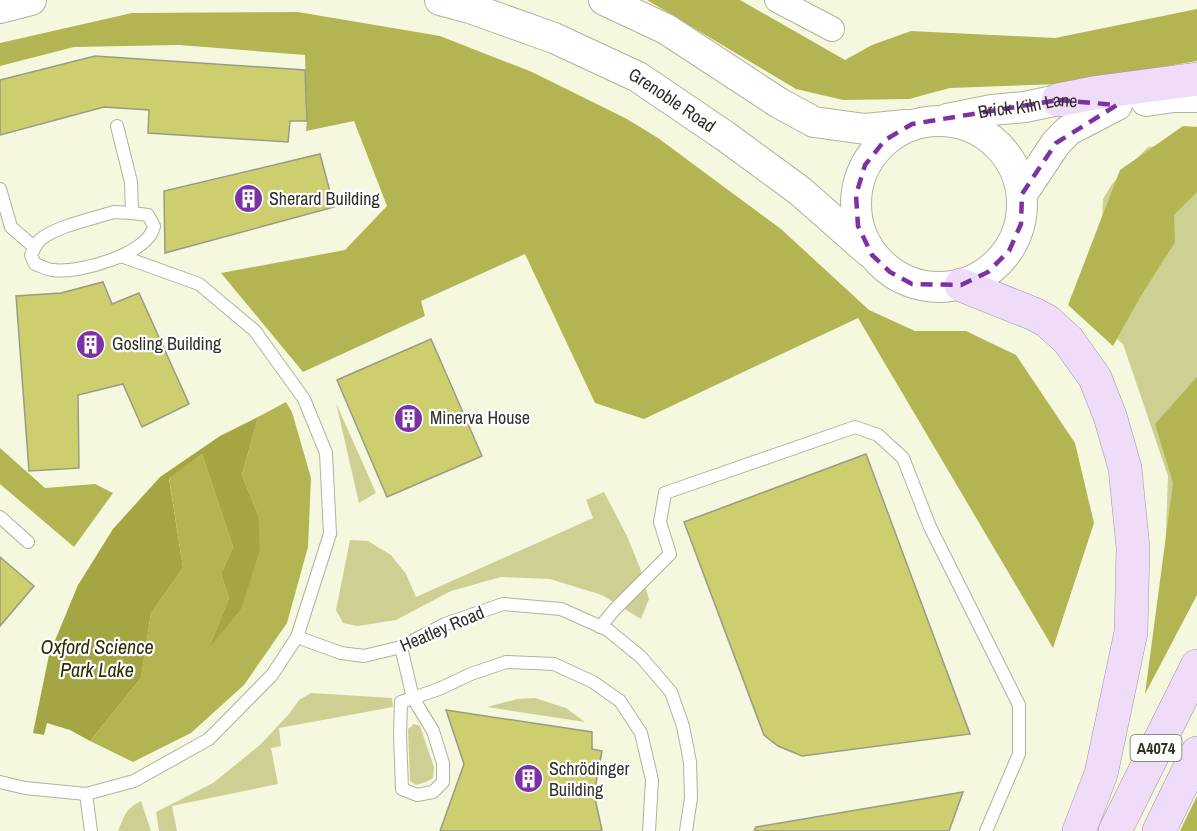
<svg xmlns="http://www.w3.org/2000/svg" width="1197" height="831" font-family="'Archivo Narrow',sans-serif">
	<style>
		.green { fill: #ced093 }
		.forest { fill: #b3b553 }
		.water { fill: #a4a543 }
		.building { fill: #cdcf6e; stroke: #9a9b84; stroke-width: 1.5 }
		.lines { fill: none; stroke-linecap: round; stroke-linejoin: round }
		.service-casing { stroke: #b1b29b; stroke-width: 14 }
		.minor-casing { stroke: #b1b29b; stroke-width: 26 }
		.tertiary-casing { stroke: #b1b29b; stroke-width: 32 }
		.primary-casing { stroke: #a391ac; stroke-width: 34 }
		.service { stroke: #fff; stroke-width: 12 }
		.minor { stroke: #fff; stroke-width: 24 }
		.tertiary { stroke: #fff; stroke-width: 30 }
		.primary { stroke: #eedcf8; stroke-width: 33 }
		.marked { fill: none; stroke: #7e31a2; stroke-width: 4.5; stroke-dasharray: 12 8; stroke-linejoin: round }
		.labels { text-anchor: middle; stroke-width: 4.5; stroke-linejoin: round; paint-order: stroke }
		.shield { fill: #fff; stroke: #6d6e68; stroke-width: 1.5 }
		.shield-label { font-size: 16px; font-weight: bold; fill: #2f3027 }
		.street-label { font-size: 18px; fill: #2f3027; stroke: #fff }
		.poi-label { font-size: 18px; fill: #2f3027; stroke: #fff; text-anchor: start }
		.water-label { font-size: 20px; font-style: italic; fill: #2e2e03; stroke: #fff }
	</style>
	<rect width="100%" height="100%" fill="#f6f7df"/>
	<!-- green -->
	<g class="green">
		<path d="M 1197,141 L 1197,497 L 1165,558 L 1168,476 L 1123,344 L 1070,302 L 1101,244 L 1103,199 L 1112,184 L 1148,147 Z"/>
		<path d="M 336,403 L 376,493 L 359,503 Z"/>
		<path d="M 604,492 L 627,536 L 640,568 L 649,599 L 641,619 L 602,595 L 550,579 L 501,577 L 451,591 L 396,620 L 358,626 L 343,623 L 336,610 L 350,540 L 368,541 L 391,555 L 406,574 L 416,597 L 593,518 L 586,500 Z"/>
		<path d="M 311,693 L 392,698 L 393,707 L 279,728 L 281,746 L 271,748 L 278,784 L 172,806 L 177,831 L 159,831 L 156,812 L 213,783 L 260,745 L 289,714 L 299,700 Z"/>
		<path d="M 535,698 L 566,708 L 585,722 L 487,707 L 517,699 Z"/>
		<path d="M 414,724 L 420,726 L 434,767 L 433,778 L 426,782 L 416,785 L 410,781 L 408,729 Z"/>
		<path d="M 141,801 L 151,831 L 118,831 C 125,815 125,809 141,801 Z"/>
	</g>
	<!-- forest -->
	<g class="forest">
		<path d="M 647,0 L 740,0 L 845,60 L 872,45 L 911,31 L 1055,38 L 1197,9 L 1197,61 L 1061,84 L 950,88 L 909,99 L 843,100 L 796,89 Z"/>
		<path d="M 298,12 L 440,36 L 532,72 L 627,119 L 658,138 L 781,229 L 869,310 L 915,331 L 966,331 L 1016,355 L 1075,443 L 1094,523 L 1053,648 L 858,318 L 644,419 L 595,403 L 525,254 L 421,301 L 425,316 L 303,372 L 221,273 L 345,250 L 387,206 L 354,121 L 306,131 L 307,121 L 305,55 L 179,45 L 74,47 L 0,66 L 0,43 L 132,13 Z"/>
		<path d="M 1183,126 L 1197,127 L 1197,192 L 1174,215 L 1175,242 L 1139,299 L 1113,346 L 1068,305 L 1120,170 Z"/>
		<path d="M 1197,377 L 1197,595 L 1145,694 L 1173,483 L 1155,424 Z"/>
		<path d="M 286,402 L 292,412 L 311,478 L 308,547 L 287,623 L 244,685 L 191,733 L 133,762 L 90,741 L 141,678 L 151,613 L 183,568 L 169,477 L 202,454 L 233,547 L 221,574 L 229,598 L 210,646 L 241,610 L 258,515 L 242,475 L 258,417 Z"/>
		<path d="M 0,448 L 45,488 L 95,484 L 113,493 L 74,547 L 0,484 Z"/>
		<path d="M 1197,796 L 1197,831 L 1180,831 Z"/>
	</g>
	<!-- water -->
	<path class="water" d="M 258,417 L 242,475 L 258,515 L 260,549 L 241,610 L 209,648 L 229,598 L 221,574 L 233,547 L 202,454 L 169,478 L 183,568 L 151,613 L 141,678 L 90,741 L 70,730 L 47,723 L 44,735 L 33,733 L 49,655 L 78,585 L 113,529 L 160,477 L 220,436 Z"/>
	<!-- building -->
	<g class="building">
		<path d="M 95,56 L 305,70 L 307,121 L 290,121 L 288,142 L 148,133 L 149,110 L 104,107 L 0,135 L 0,80 Z"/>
		<path d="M 320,154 L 334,207 L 165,253 L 164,191 Z"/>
		<path d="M 103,282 L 112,304 L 139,293 L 189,404 L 142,427 L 123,384 L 78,395 L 79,468 L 29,471 L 16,296 L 61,293 Z"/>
		<path d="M 431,339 L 482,456 L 387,497 L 337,380 Z"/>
		<path d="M 866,454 L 970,734 L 802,756 L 778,746 L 764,735 L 684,522 Z"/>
		<path d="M 0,557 L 34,586 L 0,626 Z"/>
		<path d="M 446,710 L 592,732 L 592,749 L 602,751 L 594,794 L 602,830 L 599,831 L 440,831 L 464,764 Z"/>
		<path d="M 963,792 L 949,831 L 754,831 L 756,827 Z"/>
	</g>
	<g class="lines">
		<defs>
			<g id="service">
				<path d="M 117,126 L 131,182 L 132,213"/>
				<path d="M 0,189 L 11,227 L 34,247"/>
				<path d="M 114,212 L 132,213 L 148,215 L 154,226 C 149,254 78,274 53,270 C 47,270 41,266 35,264 L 31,255 C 34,249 36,243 41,239 C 57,226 95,218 114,212 Z"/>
				<path d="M 0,517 L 28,542"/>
				<path d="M 600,627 L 615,609 L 670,554 L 660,522 L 665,493 L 855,427 L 878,435 L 903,458 L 930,527 L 1019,705 L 1019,754 L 986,831"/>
				<path d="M 297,637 L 341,653 L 364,656 L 401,647 L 445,624 L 503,604 L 561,609 L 608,630 L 641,657 L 671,692 L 683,726 L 690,762 L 691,798 L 686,831"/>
				<path d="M 401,647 L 413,698 L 439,689 L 471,674 L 506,662 L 554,664 L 593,682 L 620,701 L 641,733 L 652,780 L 649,831"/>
				<path d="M 413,698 L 433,731 L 443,763 L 443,782 L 433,792 L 417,795 L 402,789 L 400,735 L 401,702 Z"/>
				<path d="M 0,782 L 25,788 L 86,794 L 134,781 L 209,739 L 272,675 L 297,637 L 330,534 L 326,453 L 304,399 L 255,331 L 199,284 L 121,256"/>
				<path d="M 86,794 L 91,831"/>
			</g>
			<path id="minor" d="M 777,0 L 832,29"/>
			<g id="tertiary">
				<path id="s1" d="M 440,0 L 470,8 L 554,38 L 638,77 L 725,136 L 800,191 L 868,251"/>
				<path d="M 604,0 L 666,29 L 779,103 L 814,122 L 865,129 L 906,125"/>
				<path d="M 0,8 L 31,0"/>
				<path d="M 1146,101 L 1174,97 L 1197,97"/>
				<path id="s2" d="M 947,119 L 992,110 L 1025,107 L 1058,100 L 1084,102"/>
				<circle cx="939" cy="204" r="83"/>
				<path d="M 1022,194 L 1056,143 L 1069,130 L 1117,105"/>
			</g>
			<g id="primary">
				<path d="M 1058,100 L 1099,92 L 1197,79"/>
				<path d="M 961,285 L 1034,314 L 1047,321 L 1068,340 L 1095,378 L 1110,416 L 1125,468 L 1133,548 L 1131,632 L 1101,774 L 1079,831"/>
				<path d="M 1115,831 L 1197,666"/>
				<path d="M 1159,831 L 1197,753"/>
			</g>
		</defs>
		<!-- service casing -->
		<use href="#service" class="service-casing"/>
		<!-- minor casing -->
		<use href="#minor" class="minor-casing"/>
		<!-- tertiary casing -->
		<use href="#tertiary" class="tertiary-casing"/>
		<!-- primary casing -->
		<use href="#primary" class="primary-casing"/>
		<!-- service -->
		<use href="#service" class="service"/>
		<!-- minor -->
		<use href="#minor" class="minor"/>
		<!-- tertiary -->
		<use href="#tertiary" class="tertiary"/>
		<!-- primary -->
		<use href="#primary" class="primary"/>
	</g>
	<!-- marked area -->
	<path class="marked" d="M 1058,100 L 1117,105 L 1056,143 L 1022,194 L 1021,224 L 1009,251 L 988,272 L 961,285 L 912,284 L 890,272 L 872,255 L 858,226 L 856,195 L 865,165 L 885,140 L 912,124 Z"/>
	<!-- icons -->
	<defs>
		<symbol id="building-disc" viewBox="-11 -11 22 22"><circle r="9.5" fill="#7e31a2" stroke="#fff"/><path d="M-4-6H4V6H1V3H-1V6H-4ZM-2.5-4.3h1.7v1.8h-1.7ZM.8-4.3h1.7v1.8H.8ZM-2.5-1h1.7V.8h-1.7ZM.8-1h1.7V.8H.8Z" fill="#fff"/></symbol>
	</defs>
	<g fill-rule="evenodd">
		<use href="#building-disc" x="232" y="182" width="33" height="33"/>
		<use href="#building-disc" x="74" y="328" width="33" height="33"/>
		<use href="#building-disc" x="392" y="402" width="33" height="33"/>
		<use href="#building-disc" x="512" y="762" width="33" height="33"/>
	</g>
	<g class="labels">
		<!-- shield labels -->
		<rect class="shield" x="1130.5" y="735" width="51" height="26" rx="4.5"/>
		<g class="shield-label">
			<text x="1156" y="754">A4074</text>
		</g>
		<!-- street labels -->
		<g class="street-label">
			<text dy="6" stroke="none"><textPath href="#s1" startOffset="254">Grenoble Road</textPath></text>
			<text dy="6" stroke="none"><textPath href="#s2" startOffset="82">Brick Kiln Lane</textPath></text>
			<text transform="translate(442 629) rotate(-23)" y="6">Heatley Road</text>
		</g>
		<!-- poi labels -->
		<g class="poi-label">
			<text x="269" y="205">Sherard Building</text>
			<text x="112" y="350">Gosling Building</text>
			<text x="430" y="424">Minerva House</text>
			<text x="549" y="775">Schrödinger<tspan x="549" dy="21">Building</tspan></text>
		</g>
		<!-- water labels -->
		<g class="water-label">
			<text x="97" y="654">Oxford Science<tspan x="97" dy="23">Park Lake</tspan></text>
		</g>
	</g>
</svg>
